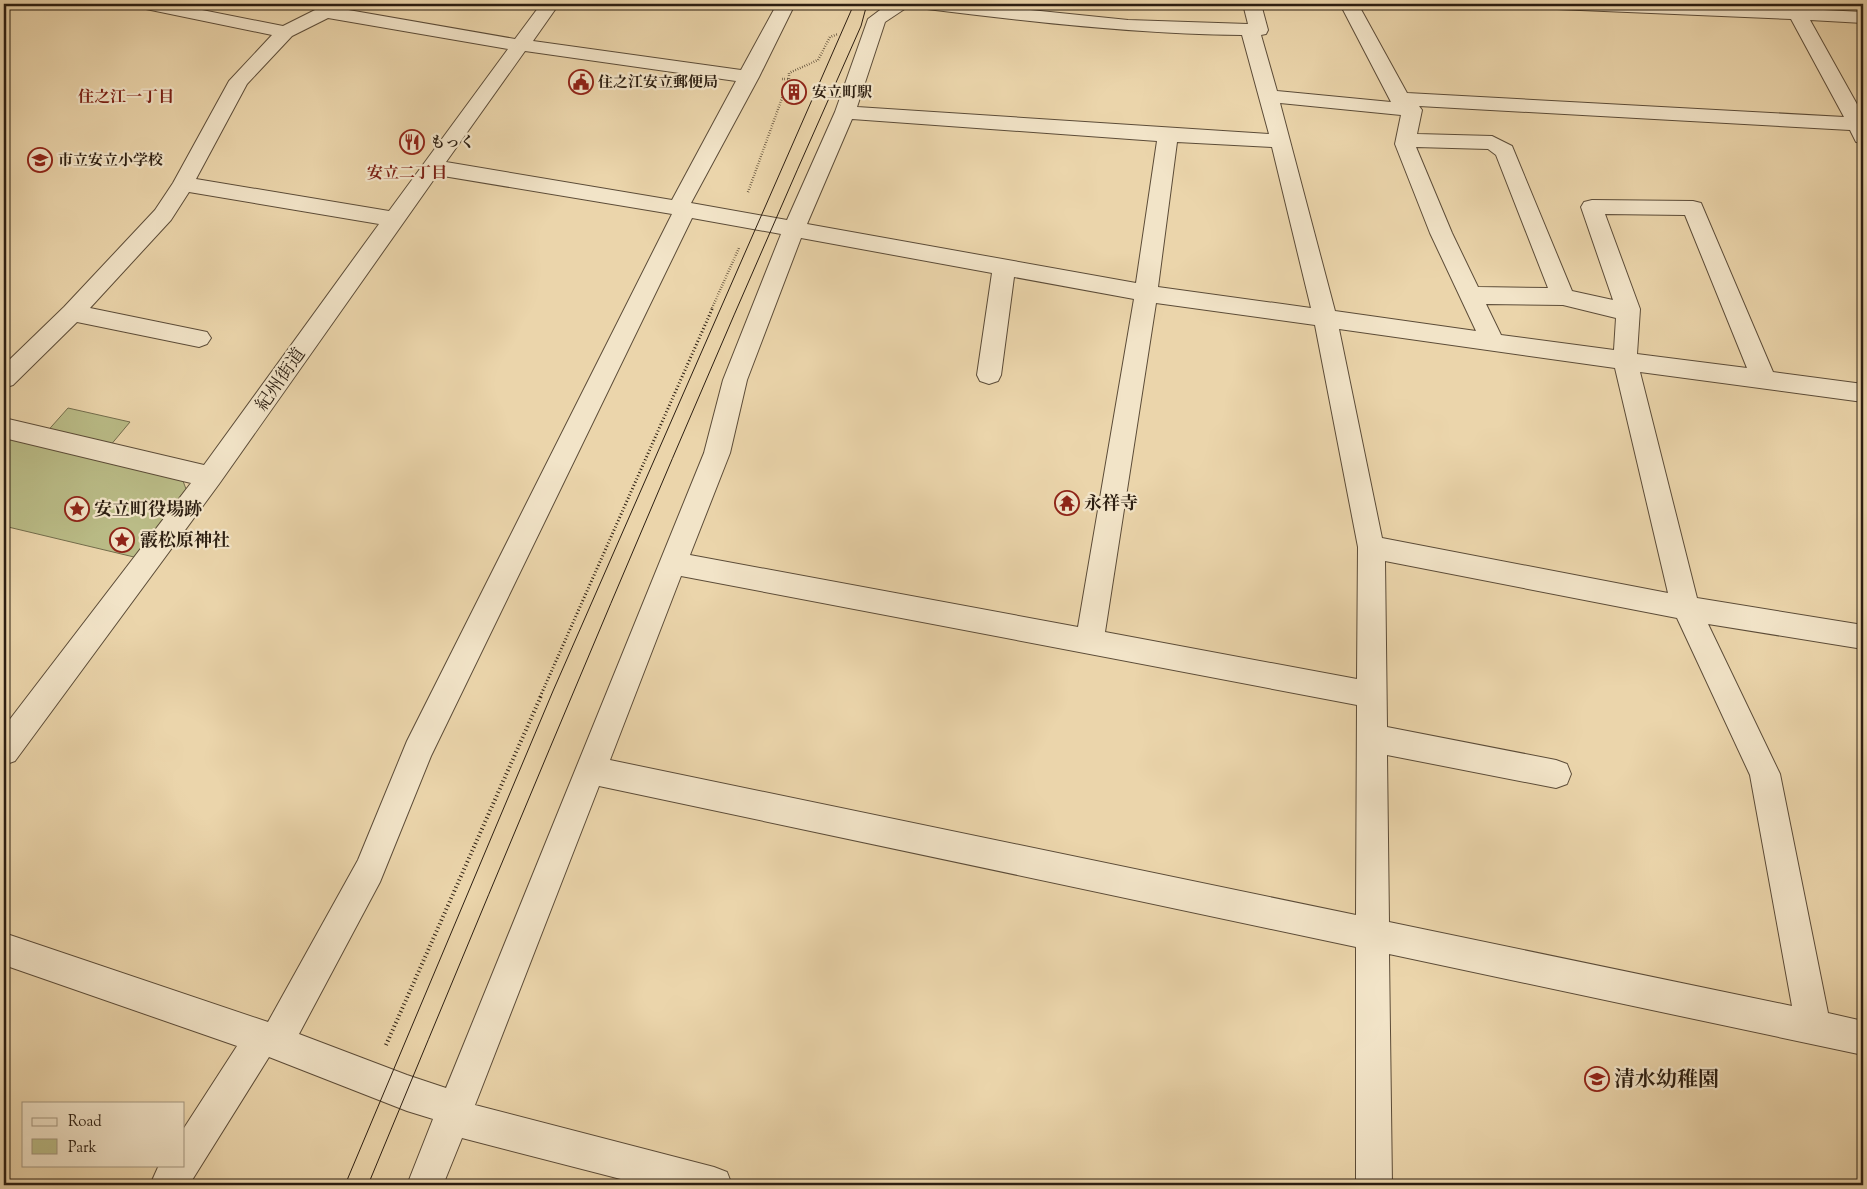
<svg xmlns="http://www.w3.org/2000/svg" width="1867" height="1189" font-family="'Sorts Mill Goudy','Noto Serif JP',serif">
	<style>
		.green { fill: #babc87; stroke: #736d4c }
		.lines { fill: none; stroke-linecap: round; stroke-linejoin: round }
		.minor-casing { stroke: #5c4c38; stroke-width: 2 }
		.path-far2 { stroke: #2c1e11; stroke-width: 2.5; stroke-dasharray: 0.5 2; stroke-linecap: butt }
		.path-far1 { stroke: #2c1e11; stroke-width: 3; stroke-dasharray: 1 2.5; stroke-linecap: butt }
		.path { stroke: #2c1e11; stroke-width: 4; stroke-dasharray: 1 3; stroke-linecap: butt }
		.minor { fill: #f2e4c8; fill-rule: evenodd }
		.tram { stroke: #2c1e11; stroke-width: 1 }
		.labels { text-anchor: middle; stroke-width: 4.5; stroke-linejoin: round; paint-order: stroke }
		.far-poi-label { font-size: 15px; font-weight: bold; fill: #2c1e11; stroke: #f2e4c8; text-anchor: start }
		.far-neighbourhood-label { font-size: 16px; font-weight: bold; fill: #7a1f14; stroke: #f2e4c8 }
		.street-label { font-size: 18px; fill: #2c1e11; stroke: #f2e4c8 }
		.poi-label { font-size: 18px; font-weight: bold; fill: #2c1e11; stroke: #f2e4c8; text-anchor: start }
		.near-poi-label { font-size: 21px; font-weight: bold; fill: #2c1e11; stroke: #f2e4c8; text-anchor: start }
	</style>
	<rect width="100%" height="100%" fill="#ebd5ab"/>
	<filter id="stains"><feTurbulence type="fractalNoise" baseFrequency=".004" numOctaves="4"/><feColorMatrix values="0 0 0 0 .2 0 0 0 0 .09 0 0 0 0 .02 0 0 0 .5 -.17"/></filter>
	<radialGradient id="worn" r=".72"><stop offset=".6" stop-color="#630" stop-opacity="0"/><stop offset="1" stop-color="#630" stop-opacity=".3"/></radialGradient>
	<!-- green -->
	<path class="green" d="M 68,408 L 130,422 L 99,459 L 183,481 L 186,489 L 134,557 L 4,526 L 4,437 L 36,444 Z"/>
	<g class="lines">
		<defs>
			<path id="minor" d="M 137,4 L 172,4 L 283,26 L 319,8 L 322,4 L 340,4 L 337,8 L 515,39 L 541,4 L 559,4 L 533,41 L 741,70 L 777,4 L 795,4 L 759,77 L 691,203 L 787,220 L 835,112 L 868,19 L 888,4 L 909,4 L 906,8 L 885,22 L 857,107 L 1269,134 L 1242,35 C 1136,34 1032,22 927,9 L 921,8 L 918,4 L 971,4 L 1128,20 L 1248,24 L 1243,4 L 1261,4 L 1268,30 L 1266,34 L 1261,35 L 1277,91 L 1391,102 L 1340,4 L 1358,4 L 1407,93 L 1844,117 L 1791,19 L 1557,9 L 1551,8 L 1548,4 L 1680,4 L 1785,8 L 1783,4 L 1801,4 L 1804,9 L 1863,12 L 1863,23 L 1810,20 L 1863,115 L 1863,143 L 1856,142 L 1850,130 L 1419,106 L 1422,110 L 1417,134 L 1492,136 L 1512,146 L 1572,291 L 1613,300 L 1581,207 L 1584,202 L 1592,200 L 1693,201 L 1701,203 L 1773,372 L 1863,384 L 1863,402 L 1640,372 L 1697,598 L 1863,625 L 1863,649 L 1708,624 L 1780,774 L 1828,1013 L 1863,1021 L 1863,1055 L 1389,954 L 1392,1185 L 1356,1185 L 1356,947 L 599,786 L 475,1105 L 714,1167 L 727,1172 L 732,1185 L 644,1185 L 462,1138 L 443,1185 L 407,1185 L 433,1119 L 407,1111 L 269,1057 L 189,1185 L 150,1185 L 159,1165 L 184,1165 L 184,1128 L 237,1046 L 4,965 L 4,933 L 268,1022 L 358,860 L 407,741 L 672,214 L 437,175 L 219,484 L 15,761 L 4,765 L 4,727 L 191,483 L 4,438 L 4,418 L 204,465 L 379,224 L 189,192 L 171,220 L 90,308 L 207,332 L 211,338 L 207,344 L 199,347 L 77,322 L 13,385 L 4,388 L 4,365 L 64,307 L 155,210 L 173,183 L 229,81 L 272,35 L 146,9 L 140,8 ZM 328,18 L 508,49 L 389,211 L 196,179 L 247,84 L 292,36 ZM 525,51 L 736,81 L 672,200 L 446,162 ZM 1280,103 L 1401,115 L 1395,144 L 1430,233 L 1476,331 L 1335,311 ZM 852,119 L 1157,141 L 1136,283 L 807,224 ZM 1177,142 L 1272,147 L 1311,308 L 1158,287 ZM 1416,147 L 1488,149 L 1496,155 L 1548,288 L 1478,287 L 1452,233 ZM 1605,214 L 1685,215 L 1747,368 L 1637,354 L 1640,309 ZM 692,218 L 781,234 L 723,380 L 704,453 L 446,1088 L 407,1075 L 299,1034 L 380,882 L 431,756 ZM 801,238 L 992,273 L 977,375 L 980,381 L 989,384 L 998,381 L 1001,375 L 1014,277 L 1134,299 L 1078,627 L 690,555 L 730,453 L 747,380 ZM 1156,303 L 1315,325 L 1358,547 L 1357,679 L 1105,632 ZM 1486,304 L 1563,305 L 1616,318 L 1614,350 L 1501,335 ZM 1339,329 L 1615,368 L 1668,593 L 1382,538 ZM 1385,561 L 1677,618 L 1750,775 L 1792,1006 L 1389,922 L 1387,755 L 1556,788 L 1567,784 L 1571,774 L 1567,764 L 1556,760 L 1387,727 ZM 681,576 L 1357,705 L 1356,915 L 610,760 Z"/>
		</defs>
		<!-- minor casing -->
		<use href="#minor" class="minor-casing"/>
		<!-- path-far2 -->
		<g class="path-far2">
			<path d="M 782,79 L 789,79 L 789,73 L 818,60 L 830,37 L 838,34"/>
			<path d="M 748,192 L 789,79"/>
			<path d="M 712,308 L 739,248"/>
		</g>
		<!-- path-far1 -->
		<path class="path-far1" d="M 540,697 L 713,307"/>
		<!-- path -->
		<path class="path" d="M 386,1045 L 541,696"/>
		<!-- minor -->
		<use href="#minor" class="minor"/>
		<!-- tram -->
		<g class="tram">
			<path d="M 345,1185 L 553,691 L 854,4"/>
			<path d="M 368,1185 C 529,797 690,409 861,26 L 867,4"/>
		</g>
	</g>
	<!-- icons -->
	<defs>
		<symbol id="civic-ring" viewBox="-11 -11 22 22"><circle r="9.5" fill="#f2e4c8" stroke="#8f2418" stroke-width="1.5"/><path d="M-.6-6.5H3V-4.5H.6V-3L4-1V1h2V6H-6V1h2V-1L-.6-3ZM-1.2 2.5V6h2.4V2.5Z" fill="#8f2418"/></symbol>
		<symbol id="building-ring" viewBox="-11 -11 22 22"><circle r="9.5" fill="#f2e4c8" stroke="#8f2418" stroke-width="1.5"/><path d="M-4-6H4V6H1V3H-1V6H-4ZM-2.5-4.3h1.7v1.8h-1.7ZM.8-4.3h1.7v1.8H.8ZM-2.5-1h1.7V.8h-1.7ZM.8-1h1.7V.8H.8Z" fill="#8f2418"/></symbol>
		<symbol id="restaurant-ring" viewBox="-11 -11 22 22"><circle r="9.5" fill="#f2e4c8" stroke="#8f2418" stroke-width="1.5"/><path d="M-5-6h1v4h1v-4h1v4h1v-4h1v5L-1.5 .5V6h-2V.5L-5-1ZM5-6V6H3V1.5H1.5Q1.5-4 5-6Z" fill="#8f2418"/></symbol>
		<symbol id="school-ring" viewBox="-11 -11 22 22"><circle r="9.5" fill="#f2e4c8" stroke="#8f2418" stroke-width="1.5"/><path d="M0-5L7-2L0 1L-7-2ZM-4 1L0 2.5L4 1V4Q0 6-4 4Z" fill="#8f2418"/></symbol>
		<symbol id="temple-ring" viewBox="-11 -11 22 22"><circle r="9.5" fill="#f2e4c8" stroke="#8f2418" stroke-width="1.5"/><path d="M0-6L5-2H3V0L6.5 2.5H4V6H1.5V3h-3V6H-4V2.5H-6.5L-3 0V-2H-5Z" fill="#8f2418"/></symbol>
		<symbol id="sight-ring" viewBox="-11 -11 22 22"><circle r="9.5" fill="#f2e4c8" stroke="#8f2418" stroke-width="1.5"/><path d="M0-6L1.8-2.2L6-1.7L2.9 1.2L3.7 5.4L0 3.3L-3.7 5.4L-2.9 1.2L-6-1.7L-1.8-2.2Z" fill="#8f2418"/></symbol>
	</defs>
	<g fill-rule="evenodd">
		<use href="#civic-ring" x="567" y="68" width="28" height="28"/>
		<use href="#building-ring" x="780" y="78" width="28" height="28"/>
		<use href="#restaurant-ring" x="398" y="128" width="28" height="28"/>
		<use href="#school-ring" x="26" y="146" width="28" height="28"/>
		<use href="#temple-ring" x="1053" y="489" width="28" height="28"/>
		<use href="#sight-ring" x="63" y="495" width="28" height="28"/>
		<use href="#sight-ring" x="108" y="526" width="28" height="28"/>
		<use href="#school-ring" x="1583" y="1065" width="28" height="28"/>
	</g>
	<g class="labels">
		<!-- far-poi labels -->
		<g class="far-poi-label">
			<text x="598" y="87">住之江安立郵便局</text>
			<text x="812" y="97">安立町駅</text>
			<text x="430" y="147">もっく</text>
			<text x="58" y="165">市立安立小学校</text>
		</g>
		<!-- far-neighbourhood labels -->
		<g class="far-neighbourhood-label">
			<text x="126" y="102">住之江一丁目</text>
			<text x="407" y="178">安立二丁目</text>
		</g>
		<!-- street labels -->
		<g class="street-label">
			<text transform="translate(280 379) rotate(-55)" y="6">紀州街道</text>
		</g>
		<!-- poi labels -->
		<g class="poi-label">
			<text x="1084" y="509">永祥寺</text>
			<text x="94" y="515">安立町役場跡</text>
			<text x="140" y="546">霰松原神社</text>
		</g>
		<!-- near-poi labels -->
		<g class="near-poi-label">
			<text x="1614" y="1086">清水幼稚園</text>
		</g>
	</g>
	<!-- margin -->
	<rect width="1867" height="1189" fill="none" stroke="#ebd5ab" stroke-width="20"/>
	<rect x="5" y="5" width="1857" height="1179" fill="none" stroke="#2c1e11" stroke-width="2.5"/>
	<rect x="10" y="10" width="1847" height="1169" fill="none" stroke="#2c1e11"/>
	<!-- legend -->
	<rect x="22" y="1102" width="162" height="65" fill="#f2e4c8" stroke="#a3957f"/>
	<rect x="32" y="1118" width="25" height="8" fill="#f2e4c8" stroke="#a3957f"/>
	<text x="68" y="1126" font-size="15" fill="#2c1e11">Road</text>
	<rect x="32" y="1139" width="25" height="15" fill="#babc87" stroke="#a3957f"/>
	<text x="68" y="1152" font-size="15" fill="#2c1e11">Park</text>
	<rect width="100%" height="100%" filter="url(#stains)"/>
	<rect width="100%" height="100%" fill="url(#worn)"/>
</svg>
